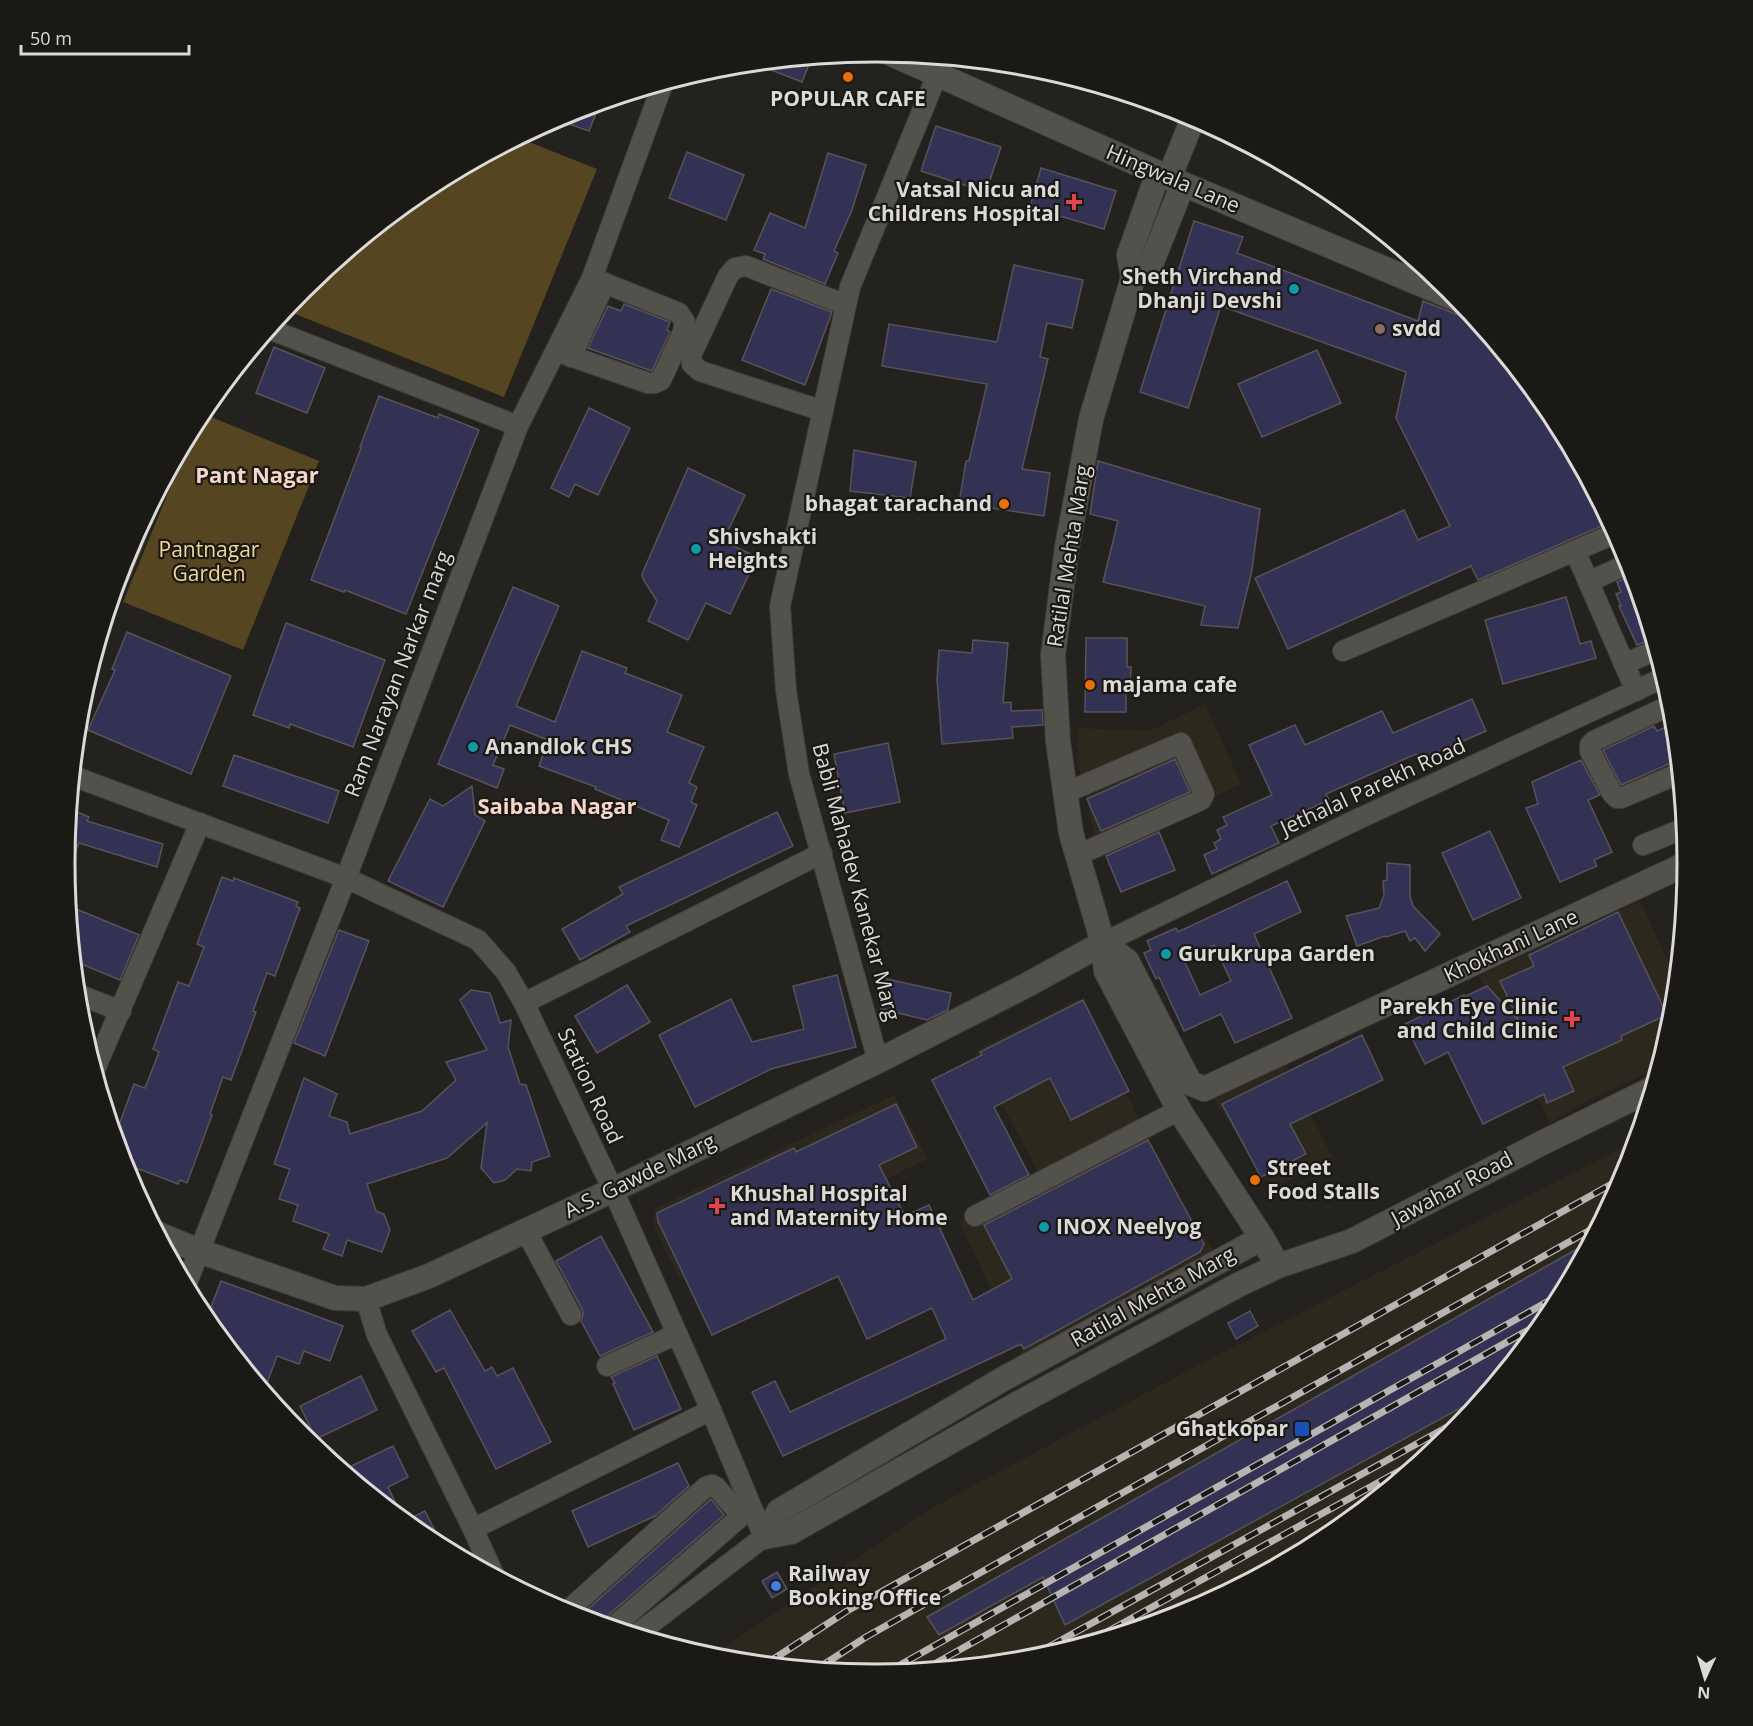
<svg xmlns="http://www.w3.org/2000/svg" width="1753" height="1726" font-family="'Open Sans',sans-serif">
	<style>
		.built { fill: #2c281e }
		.green { fill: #554520 }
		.building { fill: #343254; stroke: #545459; stroke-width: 1.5; fill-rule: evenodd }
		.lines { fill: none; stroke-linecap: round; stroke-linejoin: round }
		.minor-casing { stroke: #3e3d3a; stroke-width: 22 }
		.tertiary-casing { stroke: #3e3d3a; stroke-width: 26 }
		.minor { stroke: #53514c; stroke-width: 20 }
		.tertiary { stroke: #53514c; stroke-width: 24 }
		.rail-casing { stroke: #b7b5b2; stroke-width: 7 }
		.rail { stroke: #1b1915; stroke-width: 4.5; stroke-dasharray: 14; stroke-linecap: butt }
		.food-dot { fill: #e8710a; stroke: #1b1915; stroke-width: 2 }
		.health-dot { fill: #e0444e; stroke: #1b1915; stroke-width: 2 }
		.culture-dot { fill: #0f9aa8; stroke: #1b1915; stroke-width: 2 }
		.education-dot { fill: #8d6e63; stroke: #1b1915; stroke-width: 2 }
		.transit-dot { fill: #1a4fb4; stroke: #1b1915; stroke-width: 2 }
		.shop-dot { fill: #3f7fe0; stroke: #1b1915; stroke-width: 2 }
		.labels { text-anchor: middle; stroke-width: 4.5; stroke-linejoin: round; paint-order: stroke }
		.poi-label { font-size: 21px; font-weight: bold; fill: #dbdad7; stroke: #1b1915; text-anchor: start }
		.street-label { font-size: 21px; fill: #dbdad7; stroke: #1b1915 }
		.park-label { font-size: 21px; fill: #f2d695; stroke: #1b1915 }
		.neighbourhood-label { font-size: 22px; font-weight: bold; fill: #f6d7c8; stroke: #1b1915 }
		.rim { fill: none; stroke: #dbdad7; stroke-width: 3 }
	</style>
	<rect width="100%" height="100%" fill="#24221e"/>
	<!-- built -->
	<g class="built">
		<path d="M 1205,704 L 1241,784 L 1098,852 L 1078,763 L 1078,728 L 1150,731 Z"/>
		<path d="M 1640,901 L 1677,980 L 1673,1022 L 1659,1068 L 1589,1100 L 1550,1123 L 1479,976 Z"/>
		<path d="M 1078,999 L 1086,1002 L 1144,1132 L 1140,1135 L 1216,1255 L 1023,1356 L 959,1222 L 1043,1181 L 974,1051 Z"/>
		<path d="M 1286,1065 L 1332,1157 L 1272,1189 L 1214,1099 Z"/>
		<path d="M 894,1095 L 928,1159 L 679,1279 L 652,1221 L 656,1208 Z"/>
		<path d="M 1637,1140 L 1627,1174 L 1551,1314 L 1450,1437 L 1327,1538 L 1187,1613 L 1035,1659 L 876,1675 L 718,1659 L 709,1657 L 930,1509 L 1187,1371 Z"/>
	</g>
	<!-- green -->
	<g class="green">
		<path d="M 519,138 L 597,169 L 504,397 L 285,310 L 303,289 L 426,188 Z"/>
		<path d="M 201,413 L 319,461 L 243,650 L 123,602 Z"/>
	</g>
	<!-- building -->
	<g class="building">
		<path d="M 812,57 L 802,82 L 753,63 L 794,59 Z"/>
		<path d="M 600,103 L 589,131 L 555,119 L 566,113 Z"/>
		<path d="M 936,126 L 1001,147 L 986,192 L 921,171 Z"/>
		<path d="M 687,152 L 744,175 L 726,220 L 669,198 Z"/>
		<path d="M 828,153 L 866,165 L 852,210 L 834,251 L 838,253 L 825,284 L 763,259 L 765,254 L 754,250 L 770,213 L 805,228 Z"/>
		<path d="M 1041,168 L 1116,191 L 1104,229 L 1030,207 Z"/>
		<path d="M 1194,221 L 1243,237 L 1237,253 L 1418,321 L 1423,301 L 1456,314 L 1463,315 L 1470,312 L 1552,412 L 1611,522 L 1478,580 L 1471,566 L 1288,649 L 1255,578 L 1404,510 L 1418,540 L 1450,526 L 1396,418 L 1406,372 L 1221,306 L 1188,408 L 1140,392 Z"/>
		<path d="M 1014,265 L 1083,280 L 1072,328 L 1047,323 L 1040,357 L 1048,359 L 1022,469 L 1050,473 L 1044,516 L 959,503 L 966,461 L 969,461 L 987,384 L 882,366 L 889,324 L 997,342 Z"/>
		<path d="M 771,289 L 832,312 L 805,385 L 742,360 Z"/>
		<path d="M 624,304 L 670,322 L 667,330 L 670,332 L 652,371 L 588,348 L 608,306 L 621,311 Z"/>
		<path d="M 274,347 L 325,368 L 307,413 L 256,393 Z"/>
		<path d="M 1317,350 L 1341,403 L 1262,437 L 1238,384 Z"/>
		<path d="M 379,396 L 438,418 L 439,414 L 479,430 L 406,614 L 345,590 L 344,592 L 311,580 L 361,448 L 360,447 Z"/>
		<path d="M 589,408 L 630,428 L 598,495 L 575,484 L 569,497 L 551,488 Z"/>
		<path d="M 854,450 L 916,462 L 910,498 L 850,491 Z"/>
		<path d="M 1098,461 L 1260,509 L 1252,570 L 1238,628 L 1201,625 L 1205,606 L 1103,582 L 1118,521 L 1090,514 Z"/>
		<path d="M 688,468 L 745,495 L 723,541 L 757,557 L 730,614 L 706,603 L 688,640 L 648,621 L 657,601 L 643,579 L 642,574 Z"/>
		<path d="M 1633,575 L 1653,639 L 1637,645 L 1619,606 L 1621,606 L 1616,594 L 1621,592 L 1617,582 Z"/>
		<path d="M 513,587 L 559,606 L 516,706 L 555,722 L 582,651 L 627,668 L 625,673 L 682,695 L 667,732 L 704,747 L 689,783 L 697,787 L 691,802 L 697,805 L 679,847 L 661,840 L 669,820 L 595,789 L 596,787 L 539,766 L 548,740 L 510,725 L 493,765 L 504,769 L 497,788 L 438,764 Z"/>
		<path d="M 1566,597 L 1580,644 L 1591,641 L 1596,658 L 1503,684 L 1485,620 Z"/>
		<path d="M 286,623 L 385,660 L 353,747 L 290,724 L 289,728 L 253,715 Z"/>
		<path d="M 127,632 L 231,676 L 191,774 L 88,730 L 115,670 L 112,669 Z"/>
		<path d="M 1086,638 L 1127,638 L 1127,667 L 1131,667 L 1130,687 L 1126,687 L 1126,712 L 1085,712 Z"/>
		<path d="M 973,640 L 1008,643 L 1003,703 L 1011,702 L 1011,711 L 1042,710 L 1043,725 L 1012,727 L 1013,738 L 942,744 L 937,680 L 939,650 L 972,653 Z"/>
		<path d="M 1472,699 L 1486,731 L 1419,760 L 1416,754 L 1326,794 L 1329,800 L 1271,826 L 1279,843 L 1212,874 L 1204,855 L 1217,849 L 1214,843 L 1221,839 L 1217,830 L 1227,825 L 1223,817 L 1272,795 L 1249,745 L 1295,725 L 1305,745 L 1382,711 L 1393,733 Z"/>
		<path d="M 1675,723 L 1678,760 L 1621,785 L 1603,750 L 1654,726 L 1657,731 Z"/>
		<path d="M 888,743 L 900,802 L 845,813 L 834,754 Z"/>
		<path d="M 234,755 L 339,791 L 328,823 L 223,786 Z"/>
		<path d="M 1175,759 L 1190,792 L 1101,831 L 1087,799 Z"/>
		<path d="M 1581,760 L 1600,795 L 1588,800 L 1612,852 L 1594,860 L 1597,866 L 1560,882 L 1526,808 L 1538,804 L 1532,782 Z"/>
		<path d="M 472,786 L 475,815 L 485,821 L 443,907 L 388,881 L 430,799 L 443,806 Z"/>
		<path d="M 70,809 L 89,817 L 87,821 L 163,844 L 157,867 L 79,843 L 69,867 L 65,866 Z"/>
		<path d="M 777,812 L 793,846 L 626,926 L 630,932 L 580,960 L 562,929 L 623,894 L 619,887 Z"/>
		<path d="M 1490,831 L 1521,898 L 1473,920 L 1442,853 Z"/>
		<path d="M 1159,832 L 1175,870 L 1121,892 L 1106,856 Z"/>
		<path d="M 1387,863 L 1410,865 L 1410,896 L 1413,906 L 1440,934 L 1425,951 L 1415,938 L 1410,941 L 1405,931 L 1386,937 L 1385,936 L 1357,946 L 1346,916 L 1379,908 L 1384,895 L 1383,881 L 1387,880 Z"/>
		<path d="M 222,877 L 233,881 L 234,878 L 298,902 L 296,906 L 300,908 L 275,976 L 267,973 L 253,1011 L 256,1012 L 231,1080 L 223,1077 L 210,1114 L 212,1115 L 187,1183 L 180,1180 L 178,1184 L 123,1163 L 115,1136 L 134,1084 L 145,1088 L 159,1052 L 153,1049 L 178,982 L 189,986 L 204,947 L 197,944 Z"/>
		<path d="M 1287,881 L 1301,912 L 1254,934 L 1292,1018 L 1235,1043 L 1221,1014 L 1184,1031 L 1159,977 L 1156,979 L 1144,953 L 1151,950 L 1147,941 L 1176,928 L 1178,932 ZM 1214,945 L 1231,981 L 1200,995 L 1183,958 Z"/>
		<path d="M 69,906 L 139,935 L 120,980 L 74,961 Z"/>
		<path d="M 1618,912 L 1667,1015 L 1621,1036 L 1622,1040 L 1563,1067 L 1574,1091 L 1547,1103 L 1544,1094 L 1483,1124 L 1448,1052 L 1425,1064 L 1405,1024 L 1464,995 L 1464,997 L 1487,986 L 1519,1021 L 1500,981 L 1534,966 L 1529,955 Z"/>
		<path d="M 339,930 L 369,941 L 325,1056 L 294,1043 Z"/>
		<path d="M 837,975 L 856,1047 L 771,1069 L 695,1107 L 659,1035 L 731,999 L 752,1042 L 804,1029 L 793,986 Z"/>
		<path d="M 887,979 L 951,993 L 948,1010 L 927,1020 L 881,1009 Z"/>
		<path d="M 627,985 L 650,1022 L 597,1053 L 575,1016 Z"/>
		<path d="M 471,990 L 490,993 L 500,1023 L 511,1020 L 508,1047 L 520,1084 L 526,1085 L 550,1156 L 532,1162 L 531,1171 L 517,1169 L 505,1180 L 494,1183 L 481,1168 L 487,1123 L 447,1158 L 367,1184 L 376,1211 L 384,1214 L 390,1230 L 382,1252 L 347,1240 L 342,1256 L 323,1249 L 329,1234 L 293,1221 L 298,1205 L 279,1199 L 290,1169 L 274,1164 L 304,1078 L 337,1094 L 329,1116 L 347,1122 L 350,1134 L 422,1111 L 456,1080 L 446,1062 L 487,1050 L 460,1000 Z"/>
		<path d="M 1083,1000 L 1129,1091 L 1071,1120 L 1050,1078 L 994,1107 L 1029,1175 L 990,1195 L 932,1080 L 982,1055 L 980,1052 Z"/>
		<path d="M 1362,1035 L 1383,1080 L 1290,1124 L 1306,1154 L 1261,1177 L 1222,1104 Z"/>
		<path d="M 896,1104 L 917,1147 L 879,1165 L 905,1216 L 929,1205 L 973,1300 L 1012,1279 L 984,1225 L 1148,1140 L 1204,1244 L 1200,1252 L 1024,1349 L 1021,1344 L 783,1456 L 752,1392 L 775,1381 L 790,1412 L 946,1339 L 932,1308 L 867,1339 L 838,1276 L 712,1335 L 658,1221 L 657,1213 L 794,1148 L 796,1152 Z"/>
		<path d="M 601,1236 L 653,1332 L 600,1356 L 581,1321 L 583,1315 L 582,1309 L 556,1261 Z"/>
		<path d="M 1591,1241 L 1551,1314 L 1486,1394 L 1065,1625 L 1043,1577 L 939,1635 L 927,1617 Z"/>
		<path d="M 221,1281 L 343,1326 L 330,1361 L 304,1351 L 299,1364 L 277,1356 L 264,1391 L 206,1320 Z"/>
		<path d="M 450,1310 L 485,1371 L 492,1367 L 497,1376 L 513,1368 L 551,1442 L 496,1469 L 444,1368 L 436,1372 L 412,1331 Z"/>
		<path d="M 1250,1311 L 1258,1326 L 1236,1339 L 1228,1323 Z"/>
		<path d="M 657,1356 L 681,1409 L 634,1430 L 613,1384 L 615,1383 L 611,1377 Z"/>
		<path d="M 361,1376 L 377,1410 L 316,1439 L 300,1406 Z"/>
		<path d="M 393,1446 L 408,1477 L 388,1487 L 404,1521 L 343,1470 Z"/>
		<path d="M 678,1463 L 689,1486 L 655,1516 L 588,1547 L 572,1511 Z"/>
		<path d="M 711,1499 L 724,1515 L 605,1618 L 602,1624 L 579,1617 Z"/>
		<path d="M 425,1511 L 443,1547 L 425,1538 L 405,1521 Z"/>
		<path d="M 777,1572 L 787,1589 L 772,1598 L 762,1581 Z"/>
	</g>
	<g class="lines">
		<defs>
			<g id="minor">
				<path d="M 269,329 L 518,426"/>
				<path d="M 556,351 L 648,383 L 655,383 L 661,380 L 683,332 L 685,322 L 679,313 L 592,278"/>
				<path d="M 571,357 L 605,283"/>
				<path d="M 823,411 L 700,371 L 692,364 L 691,355 L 728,276 L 735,268 L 746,266 L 846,305"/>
				<path d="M 1575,551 L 1636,691"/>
				<path d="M 119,576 L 137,533"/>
				<path d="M 1588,582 L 1630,563"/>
				<path d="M 1343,651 L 1616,533"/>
				<path d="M 1624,664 L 1656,650"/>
				<path d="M 1673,704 L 1594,741 L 1590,745 L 1590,751 L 1612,793 L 1617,798 L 1621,798 L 1673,776 L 1678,778 L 1681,784"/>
				<path d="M 73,776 L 346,878 L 478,940 L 506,972 L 524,1003 L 613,1190 L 711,1410 L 764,1537 L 636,1635"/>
				<path d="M 1065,793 L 1181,743 L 1204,794 L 1201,800 L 1078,855"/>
				<path d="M 1643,845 L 1685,828"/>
				<path d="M 1103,943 L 1358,819 L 1665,677"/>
				<path d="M 77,994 L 121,1011"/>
				<path d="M 524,1003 L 822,853"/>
				<path d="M 878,1061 L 799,774 L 786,690 L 780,606 L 850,287 L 944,58"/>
				<path d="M 95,1069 L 200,823"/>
				<path d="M 975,1216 L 1179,1110"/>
				<path d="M 526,1231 L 571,1315"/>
				<path d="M 186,1285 L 346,878 L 518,426 L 592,278 L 663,83"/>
				<path d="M 366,1299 L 377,1335 L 473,1529 L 494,1575"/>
				<path d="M 607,1366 L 677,1334"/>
				<path d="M 473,1529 L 711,1410"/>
				<path d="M 565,1613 L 706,1487 L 712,1485 L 716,1487 L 738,1512 L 738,1519 L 613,1627"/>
			</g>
			<g id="tertiary">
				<path d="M 887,52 L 1183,184 L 1461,301"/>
				<path d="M 1169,178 L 1194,116"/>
				<path d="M 1183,184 L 1151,264 L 1133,278 L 1091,419 L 1067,547 L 1053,655 L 1058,741 L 1071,833 L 1103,943 L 1106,971 L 1179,1110 L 1262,1238 L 1278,1266 L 1352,1241 L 1542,1143 L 1652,1089"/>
				<path d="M 1133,278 L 1129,255 L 1158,173"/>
				<path d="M 1103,943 L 1127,961 L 1190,1083 L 1204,1089 L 1688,863"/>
				<path d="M 158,1234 L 199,1251 L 335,1298 L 366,1299 L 429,1276 L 613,1190 L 878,1061 L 1027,985 L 1103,943"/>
				<path d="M 764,1537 L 779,1511 L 1003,1379 L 1262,1238"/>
				<path d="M 764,1537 L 791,1532 L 1017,1404 L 1238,1285 L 1278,1266"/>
			</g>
		</defs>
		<!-- minor casing -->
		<use href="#minor" class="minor-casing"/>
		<!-- tertiary casing -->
		<use href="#tertiary" class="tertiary-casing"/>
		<!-- minor -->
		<use href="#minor" class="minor"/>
		<!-- tertiary -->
		<use href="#tertiary" class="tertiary"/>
		<defs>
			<g id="rail">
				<path d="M 1085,1644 L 1432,1453"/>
				<path d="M 1025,1660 L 1469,1415"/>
				<path d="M 766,1664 L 847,1611 L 1626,1176"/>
				<path d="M 817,1669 L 866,1637 L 1599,1225"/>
				<path d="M 922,1671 L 1548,1319"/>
				<path d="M 884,1674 L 1563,1293"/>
			</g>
		</defs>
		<!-- rail casing -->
		<use href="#rail" class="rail-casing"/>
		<!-- rail -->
		<use href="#rail" class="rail"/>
	</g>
	<!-- markers -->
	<g class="food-dot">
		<circle cx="848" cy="77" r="6"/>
		<circle cx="1004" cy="504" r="6"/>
		<circle cx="1090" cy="685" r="6"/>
		<circle cx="1255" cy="1180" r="6"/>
	</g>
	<g class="health-dot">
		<path d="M1071 193h6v6h6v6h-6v6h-6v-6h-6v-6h6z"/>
		<path d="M1569 1010h6v6h6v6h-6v6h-6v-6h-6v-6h6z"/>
		<path d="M714 1197h6v6h6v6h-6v6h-6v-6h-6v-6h6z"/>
	</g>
	<g class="culture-dot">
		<circle cx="1294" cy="289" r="6"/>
		<circle cx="696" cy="549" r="6"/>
		<circle cx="473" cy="747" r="6"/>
		<circle cx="1166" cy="954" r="6"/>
		<circle cx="1044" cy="1227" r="6"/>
	</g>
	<circle class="education-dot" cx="1380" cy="329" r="6"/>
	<rect class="transit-dot" x="1294" y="1421" width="16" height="16" rx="3"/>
	<circle class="shop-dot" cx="776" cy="1586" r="6"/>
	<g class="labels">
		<!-- poi labels -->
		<g class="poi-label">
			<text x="848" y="106" text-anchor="middle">POPULAR CAFE</text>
			<text x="1060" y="197" text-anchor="end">Vatsal Nicu and<tspan x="1060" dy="24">Childrens Hospital</tspan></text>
			<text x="1282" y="284" text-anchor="end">Sheth Virchand<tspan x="1282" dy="24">Dhanji Devshi</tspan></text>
			<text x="1392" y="336">svdd</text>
			<text x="992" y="511" text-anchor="end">bhagat tarachand</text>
			<text x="708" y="544">Shivshakti<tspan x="708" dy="24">Heights</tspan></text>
			<text x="1102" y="692">majama cafe</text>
			<text x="485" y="754">Anandlok CHS</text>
			<text x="1178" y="961">Gurukrupa Garden</text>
			<text x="1558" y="1014" text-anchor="end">Parekh Eye Clinic<tspan x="1558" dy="24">and Child Clinic</tspan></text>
			<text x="1267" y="1175">Street<tspan x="1267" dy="24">Food Stalls</tspan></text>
			<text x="730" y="1201">Khushal Hospital<tspan x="730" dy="24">and Maternity Home</tspan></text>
			<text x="1056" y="1234">INOX Neelyog</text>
			<text x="1288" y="1436" text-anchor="end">Ghatkopar</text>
			<text x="788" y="1581">Railway<tspan x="788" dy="24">Booking Office</tspan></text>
		</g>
		<!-- street labels -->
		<g class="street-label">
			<text transform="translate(1173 179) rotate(23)" y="7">Hingwala Lane</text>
			<text transform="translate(1069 556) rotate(-81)" y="7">Ratilal Mehta Marg</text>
			<text transform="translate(398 674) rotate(-69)" y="7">Ram Narayan Narkar marg</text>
			<text transform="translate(1373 787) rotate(-25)" y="7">Jethalal Parekh Road</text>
			<text transform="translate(856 882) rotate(75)" y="7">Babli Mahadev Kanekar Marg</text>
			<text transform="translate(1511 946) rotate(-25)" y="7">Khokhani Lane</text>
			<text transform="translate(590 1086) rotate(65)" y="7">Station Road</text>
			<text transform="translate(640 1176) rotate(-26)" y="7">A.S. Gawde Marg</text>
			<text transform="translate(1452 1189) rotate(-28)" y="7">Jawahar Road</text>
			<text transform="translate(1153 1297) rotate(-29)" y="7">Ratilal Mehta Marg</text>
		</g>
		<!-- park labels -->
		<g class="park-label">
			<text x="209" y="557">Pantnagar<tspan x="209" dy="24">Garden</tspan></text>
		</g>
		<!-- neighbourhood labels -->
		<g class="neighbourhood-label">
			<text x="257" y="483">Pant Nagar</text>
			<text x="557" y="814">Saibaba Nagar</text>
		</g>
	</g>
	<!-- crop -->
	<path d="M0 0H1753V1726H0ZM75 863a801 801 0 1 1 1602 0a801 801 0 1 1-1602 0Z" fill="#1b1915" fill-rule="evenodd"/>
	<path class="rim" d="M75 863a801 801 0 1 1 1602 0a801 801 0 1 1-1602 0Z"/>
	<!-- north arrow -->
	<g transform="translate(1705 1678) rotate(184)" stroke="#1b1915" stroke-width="4.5" paint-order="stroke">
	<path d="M0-4.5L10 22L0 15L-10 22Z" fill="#dbdad7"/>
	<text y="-9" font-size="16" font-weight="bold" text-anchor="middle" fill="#dbdad7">N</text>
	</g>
	<!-- scale -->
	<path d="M21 45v9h168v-9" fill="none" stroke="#dbdad7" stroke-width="3"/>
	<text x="30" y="45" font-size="18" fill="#dbdad7" stroke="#1b1915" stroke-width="4.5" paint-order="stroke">50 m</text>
</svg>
